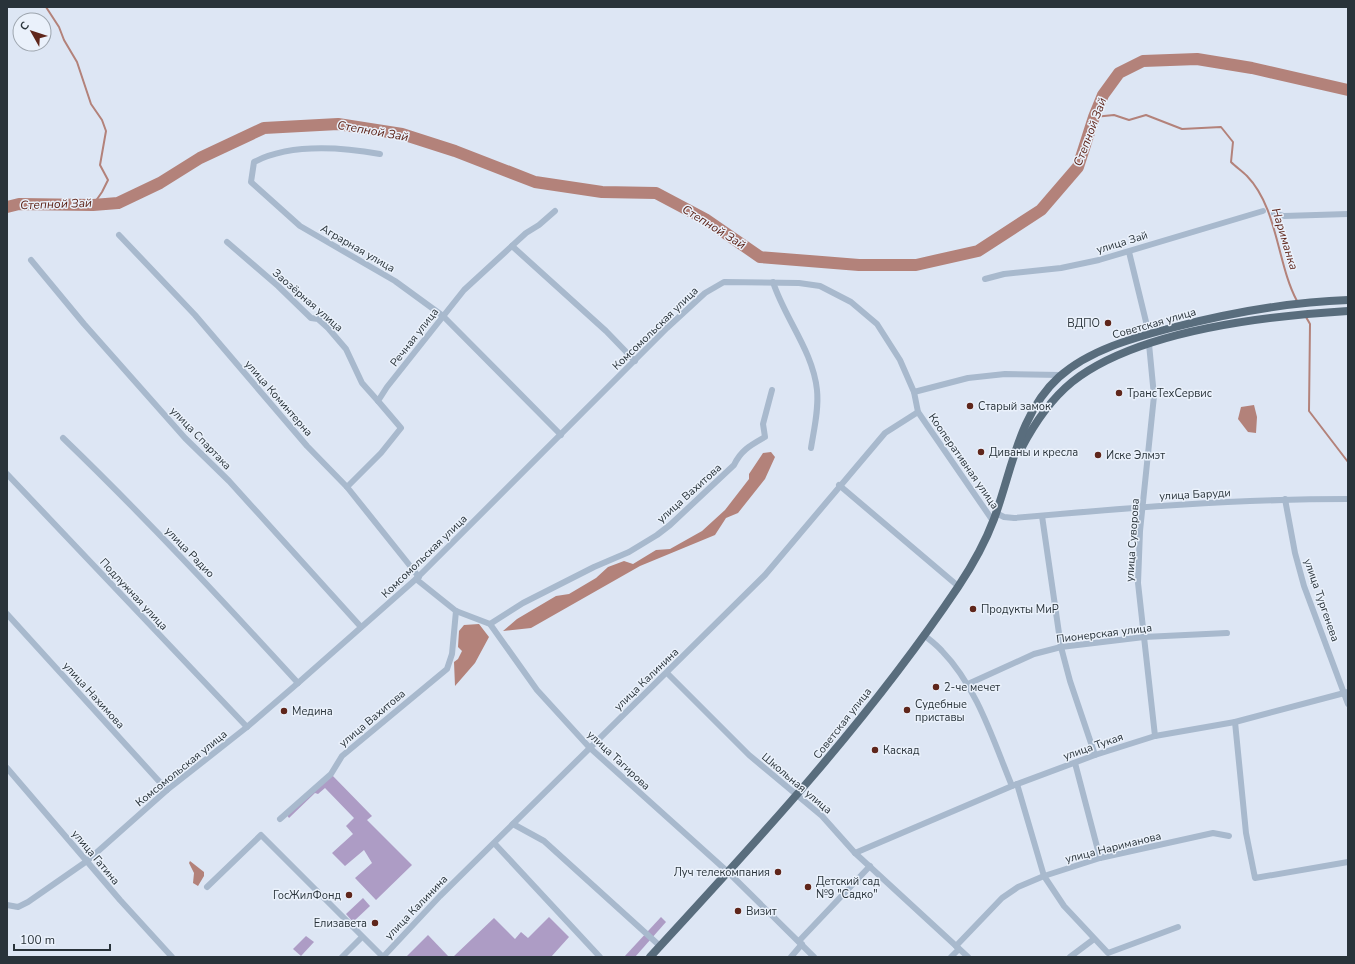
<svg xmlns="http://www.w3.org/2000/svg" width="1355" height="964" font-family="'Nunito Sans',sans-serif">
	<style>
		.green { fill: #ad9cc5 }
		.water { fill: #b3827a }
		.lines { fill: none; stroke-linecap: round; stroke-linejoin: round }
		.stream { stroke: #b3827a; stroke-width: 2 }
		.river { stroke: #b3827a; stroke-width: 12 }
		.minor { stroke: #a8b9cd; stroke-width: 6 }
		.major { stroke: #596d7d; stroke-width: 8 }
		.poi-dot { fill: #5f261b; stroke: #eaf1fb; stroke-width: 1.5 }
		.labels { text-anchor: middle; stroke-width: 3; stroke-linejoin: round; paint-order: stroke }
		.street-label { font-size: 11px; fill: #29333a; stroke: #eaf1fb }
		.poi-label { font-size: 11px; fill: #29333a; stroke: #eaf1fb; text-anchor: start }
		.water-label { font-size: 12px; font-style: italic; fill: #5f261b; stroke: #eaf1fb }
	</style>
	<rect width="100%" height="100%" fill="#dde6f4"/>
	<!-- green -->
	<g class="green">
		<path d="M 331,774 L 372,816 L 367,820 L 412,865 L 376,900 L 355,878 L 372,863 L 364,850 L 345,866 L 332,853 L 353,834 L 346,826 L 354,818 L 325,788 L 318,794 L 315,793 L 289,818 L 286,814 Z"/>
		<path d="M 363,898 L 370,906 L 353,922 L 346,914 Z"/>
		<path d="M 549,917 L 569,937 L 551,957 L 453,957 L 494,918 L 515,939 L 521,932 L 528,938 Z"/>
		<path d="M 661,917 L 666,922 L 635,957 L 624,957 Z"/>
		<path d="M 428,935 L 449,957 L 406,957 Z"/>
		<path d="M 306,936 L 314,942 L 301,956 L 293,949 Z"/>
	</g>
	<!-- water -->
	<g class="water">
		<path d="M 1254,405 L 1257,417 L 1256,433 L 1248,432 L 1238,419 L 1241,407 Z"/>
		<path d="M 771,452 L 775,457 L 765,479 L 738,513 L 726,518 L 715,535 L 640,566 L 531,628 L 503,631 L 517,619 L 556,596 L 569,594 L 596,578 L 608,567 L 624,561 L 633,564 L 656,550 L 670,549 L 702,531 L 725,510 L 749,479 L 749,474 L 763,453 Z"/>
		<path d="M 479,624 L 489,637 L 475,663 L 455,686 L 454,662 L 458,659 L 462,651 L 458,647 L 459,631 L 464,625 Z"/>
		<path d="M 190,861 L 204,872 L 204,876 L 198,886 L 193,883 L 194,873 L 189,863 Z"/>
	</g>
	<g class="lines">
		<!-- stream -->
		<g class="stream">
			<path d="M 46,7 L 59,27 L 64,40 L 77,62 L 91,104 L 102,120 L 106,131 L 100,165 L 108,180 L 102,192 L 93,205"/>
			<path d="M 1094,117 L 1114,115 L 1129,120 L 1146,115 L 1182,129 L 1221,127 L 1233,142 L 1231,162 C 1236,167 1242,171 1247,176 C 1278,208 1277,264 1297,301"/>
			<path d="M 1306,317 L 1310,324 L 1309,411 L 1348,462"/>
		</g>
		<!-- river -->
		<path class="river" d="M 7,207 L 19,204 L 93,205 L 118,203 L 160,183 L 200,158 L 264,128 L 338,124 L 402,134 L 455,151 L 535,182 L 602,192 L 656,193 L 705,219 L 760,257 L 859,265 L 916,265 L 978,251 L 1041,210 L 1078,167 L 1094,117 L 1103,95 L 1119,73 L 1143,61 L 1197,59 L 1252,68 L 1348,90"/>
		<!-- minor -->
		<g class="minor">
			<path d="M 380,154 C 340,147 291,143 254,162 L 251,182 L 300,226 L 395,281 L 443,316 L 561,435"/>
			<path d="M 1274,213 L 1284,216 L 1348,214"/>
			<path d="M 119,235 L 195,315 L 307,446 L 347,487 L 419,577"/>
			<path d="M 227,242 L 278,286 L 311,318 L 318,319 L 328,328 L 346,349 L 362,383 L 378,401"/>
			<path d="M 512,246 L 606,331 L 635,361"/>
			<path d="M 1129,252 L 1149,334"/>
			<path d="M 31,260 L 84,324 L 185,438 L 229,481 L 361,627"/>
			<path d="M 985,279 L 1004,274 L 1061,268 L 1099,260 L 1263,211"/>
			<path d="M 773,282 C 785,319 813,351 817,390 C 819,409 814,429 811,448"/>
			<path d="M 1149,344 L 1154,396 L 1140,531 L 1138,583 L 1155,736"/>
			<path d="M 914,392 L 968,378 L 1005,374 L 1061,375"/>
			<path d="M 63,438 C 145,517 222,600 298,683"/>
			<path d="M 7,474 L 247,727"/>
			<path d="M 839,485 L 958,586"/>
			<path d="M 347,487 L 381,453 L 401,428 L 378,401 L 387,387 L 464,290 L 526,233 L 539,225 L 555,211"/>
			<path d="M 1285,499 L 1295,553 L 1304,586 L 1348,704"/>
			<path d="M 996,513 L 1004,517 L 1014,518 C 1125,508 1236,499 1348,499"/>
			<path d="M 1042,516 L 1061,647 L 1070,681 L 1095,755"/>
			<path d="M 416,579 L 456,611 L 490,624 L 537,690 L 589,747 L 728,872 L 814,957"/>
			<path d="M 7,614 L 167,790"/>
			<path d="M 490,624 L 523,603 L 594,567 L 629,552 L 657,535 L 670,525 L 734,465 C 741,450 751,445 765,437 L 763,424 L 772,390"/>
			<path d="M 924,635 C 930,640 937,645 942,651 C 977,687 993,740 1012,786"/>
			<path d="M 667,673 L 749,755 L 822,816 L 855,853 L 968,957"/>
			<path d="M 968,684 L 1034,654 L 1061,647 L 1144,637 L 1227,633"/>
			<path d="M 1235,722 L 1246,833 L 1255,878 L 1348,862"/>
			<path d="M 1075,763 L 1100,858"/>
			<path d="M 7,768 L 120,900 L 172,957"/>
			<path d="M 1017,784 L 1044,876 L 1064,906 L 1108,953 L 1178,927"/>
			<path d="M 280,819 L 331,774 L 342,756 L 447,669 L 452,654 L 456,611"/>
			<path d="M 513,824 L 544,841 L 660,946"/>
			<path d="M 495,844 L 600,957"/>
			<path d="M 855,853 L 1012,786 L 1095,755 L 1155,736 L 1235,722 L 1348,692"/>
			<path d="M 207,887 L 261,835 L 383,957"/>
			<path d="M 7,905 L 18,907 L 28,902 L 87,861 L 167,790 L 247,727 L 298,683 L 416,579 L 667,328 L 705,293 L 724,282 L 799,283 L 820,286 L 851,302 L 877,324 L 900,360 L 914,392 L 918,412 L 993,521"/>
			<path d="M 799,941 L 870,866"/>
			<path d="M 956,946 L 1002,898 L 1018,887 L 1044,876 L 1100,858 L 1213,833 L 1229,836"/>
			<path d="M 342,957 L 362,937"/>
			<path d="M 383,957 L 440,896 L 765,575 L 885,433 L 918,412"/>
			<path d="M 791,957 L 802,944"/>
			<path d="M 951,957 L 959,949"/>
			<path d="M 1070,957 L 1094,939"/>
		</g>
		<!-- major -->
		<g class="major">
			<path d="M 1021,449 C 1034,424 1050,400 1072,382 C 1138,330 1266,316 1348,311"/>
			<path d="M 650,957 C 759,839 868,721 958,587 C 972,566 985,543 994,519 C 1012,470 1019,413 1059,377 C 1089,350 1133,338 1171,328 C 1229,313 1288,302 1348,300"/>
		</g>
	</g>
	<!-- markers -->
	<g class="poi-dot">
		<circle cx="1108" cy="323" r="4"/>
		<circle cx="1119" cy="393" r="4"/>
		<circle cx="970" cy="406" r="4"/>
		<circle cx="981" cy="452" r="4"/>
		<circle cx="1098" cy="455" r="4"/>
		<circle cx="973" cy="609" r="4"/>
		<circle cx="936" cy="687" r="4"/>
		<circle cx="907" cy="710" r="4"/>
		<circle cx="284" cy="711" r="4"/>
		<circle cx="875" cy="750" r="4"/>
		<circle cx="778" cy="872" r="4"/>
		<circle cx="808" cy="887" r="4"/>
		<circle cx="349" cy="895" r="4"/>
		<circle cx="738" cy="911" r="4"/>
		<circle cx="375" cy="923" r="4"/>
	</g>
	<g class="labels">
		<!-- street labels -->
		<g class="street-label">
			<text transform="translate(1122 242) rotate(-17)" y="4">улица Зай</text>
			<text transform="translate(358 248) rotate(30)" y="4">Аграрная улица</text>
			<text transform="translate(308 300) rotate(41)" y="4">Заозёрная улица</text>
			<text transform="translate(1154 323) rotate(-16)" y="4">Советская улица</text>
			<text transform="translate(655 328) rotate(-44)" y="4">Комсомольская улица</text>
			<text transform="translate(414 337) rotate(-52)" y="4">Речная улица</text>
			<text transform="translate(279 398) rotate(49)" y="4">улица Коминтерна</text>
			<text transform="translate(201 438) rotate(46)" y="4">улица Спартака</text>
			<text transform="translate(964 461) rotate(55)" y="4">Кооперативная улица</text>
			<text transform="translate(689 493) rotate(-42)" y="4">улица Вахитова</text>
			<text transform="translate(1195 494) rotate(-3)" y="4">улица Баруди</text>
			<text transform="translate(1132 540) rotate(-86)" y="4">улица Суворова</text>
			<text transform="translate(190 552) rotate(46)" y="4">улица Радио</text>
			<text transform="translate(424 556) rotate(-44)" y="4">Комсомольская улица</text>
			<text transform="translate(134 594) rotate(47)" y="4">Подлужная улица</text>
			<text transform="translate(1322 600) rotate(71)" y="4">улица Тургенева</text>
			<text transform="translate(1104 633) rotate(-7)" y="4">Пионерская улица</text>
			<text transform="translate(646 679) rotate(-44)" y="4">улица Калинина</text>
			<text transform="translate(94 695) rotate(48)" y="4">улица Нахимова</text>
			<text transform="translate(372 718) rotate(-40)" y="4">улица Вахитова</text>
			<text transform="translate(842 723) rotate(-52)" y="4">Советская улица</text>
			<text transform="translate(1093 746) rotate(-19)" y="4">улица Тукая</text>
			<text transform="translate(619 760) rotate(43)" y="4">улица Тагирова</text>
			<text transform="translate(181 768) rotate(-39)" y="4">Комсомольская улица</text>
			<text transform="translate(797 783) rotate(40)" y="4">Школьная улица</text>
			<text transform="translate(1113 847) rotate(-14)" y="4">улица Нариманова</text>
			<text transform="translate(96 857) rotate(50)" y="4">улица Гатина</text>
			<text transform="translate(416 907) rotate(-46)" y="4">улица Калинина</text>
		</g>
		<!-- poi labels -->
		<g class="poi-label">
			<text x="1100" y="327" text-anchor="end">ВДПО</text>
			<text x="1127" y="397">ТрансТехСервис</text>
			<text x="978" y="410">Старый замок</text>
			<text x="989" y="456">Диваны и кресла</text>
			<text x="1106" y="459">Иске Элмэт</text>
			<text x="981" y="613">Продукты МиР</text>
			<text x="944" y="691">2-че мечет</text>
			<text x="915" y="708">Судебные<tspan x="915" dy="13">приставы</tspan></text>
			<text x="292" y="715">Медина</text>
			<text x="883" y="754">Каскад</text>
			<text x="770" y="876" text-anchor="end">Луч телекомпания</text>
			<text x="816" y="885">Детский сад<tspan x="816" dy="13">№9 "Садко"</tspan></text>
			<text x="341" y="899" text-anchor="end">ГосЖилФонд</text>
			<text x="746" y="915">Визит</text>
			<text x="367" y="927" text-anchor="end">Елизавета</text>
		</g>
		<!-- water labels -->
		<g class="water-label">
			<text transform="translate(373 131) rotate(10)" y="4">Степной Зай</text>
			<text transform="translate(1090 132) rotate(-69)" y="4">Степной Зай</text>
			<text transform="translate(56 204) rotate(-2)" y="4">Степной Зай</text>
			<text transform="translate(714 227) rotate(32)" y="4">Степной Зай</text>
			<text transform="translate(1285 239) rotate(73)" y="4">Нариманка</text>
		</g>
	</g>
	<!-- border -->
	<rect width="1355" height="964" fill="none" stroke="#29333a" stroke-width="16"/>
	<!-- north arrow -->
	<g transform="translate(32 32) rotate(309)"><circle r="19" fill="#eaf1fb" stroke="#9da5ae"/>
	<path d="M0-3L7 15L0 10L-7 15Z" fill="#5f261b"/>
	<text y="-6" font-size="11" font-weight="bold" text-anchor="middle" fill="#29333a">С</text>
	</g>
	<!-- scale -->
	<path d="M14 944v6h96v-6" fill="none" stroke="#29333a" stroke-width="2"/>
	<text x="20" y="944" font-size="12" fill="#29333a" stroke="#eaf1fb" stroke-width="3" paint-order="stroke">100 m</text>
</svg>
